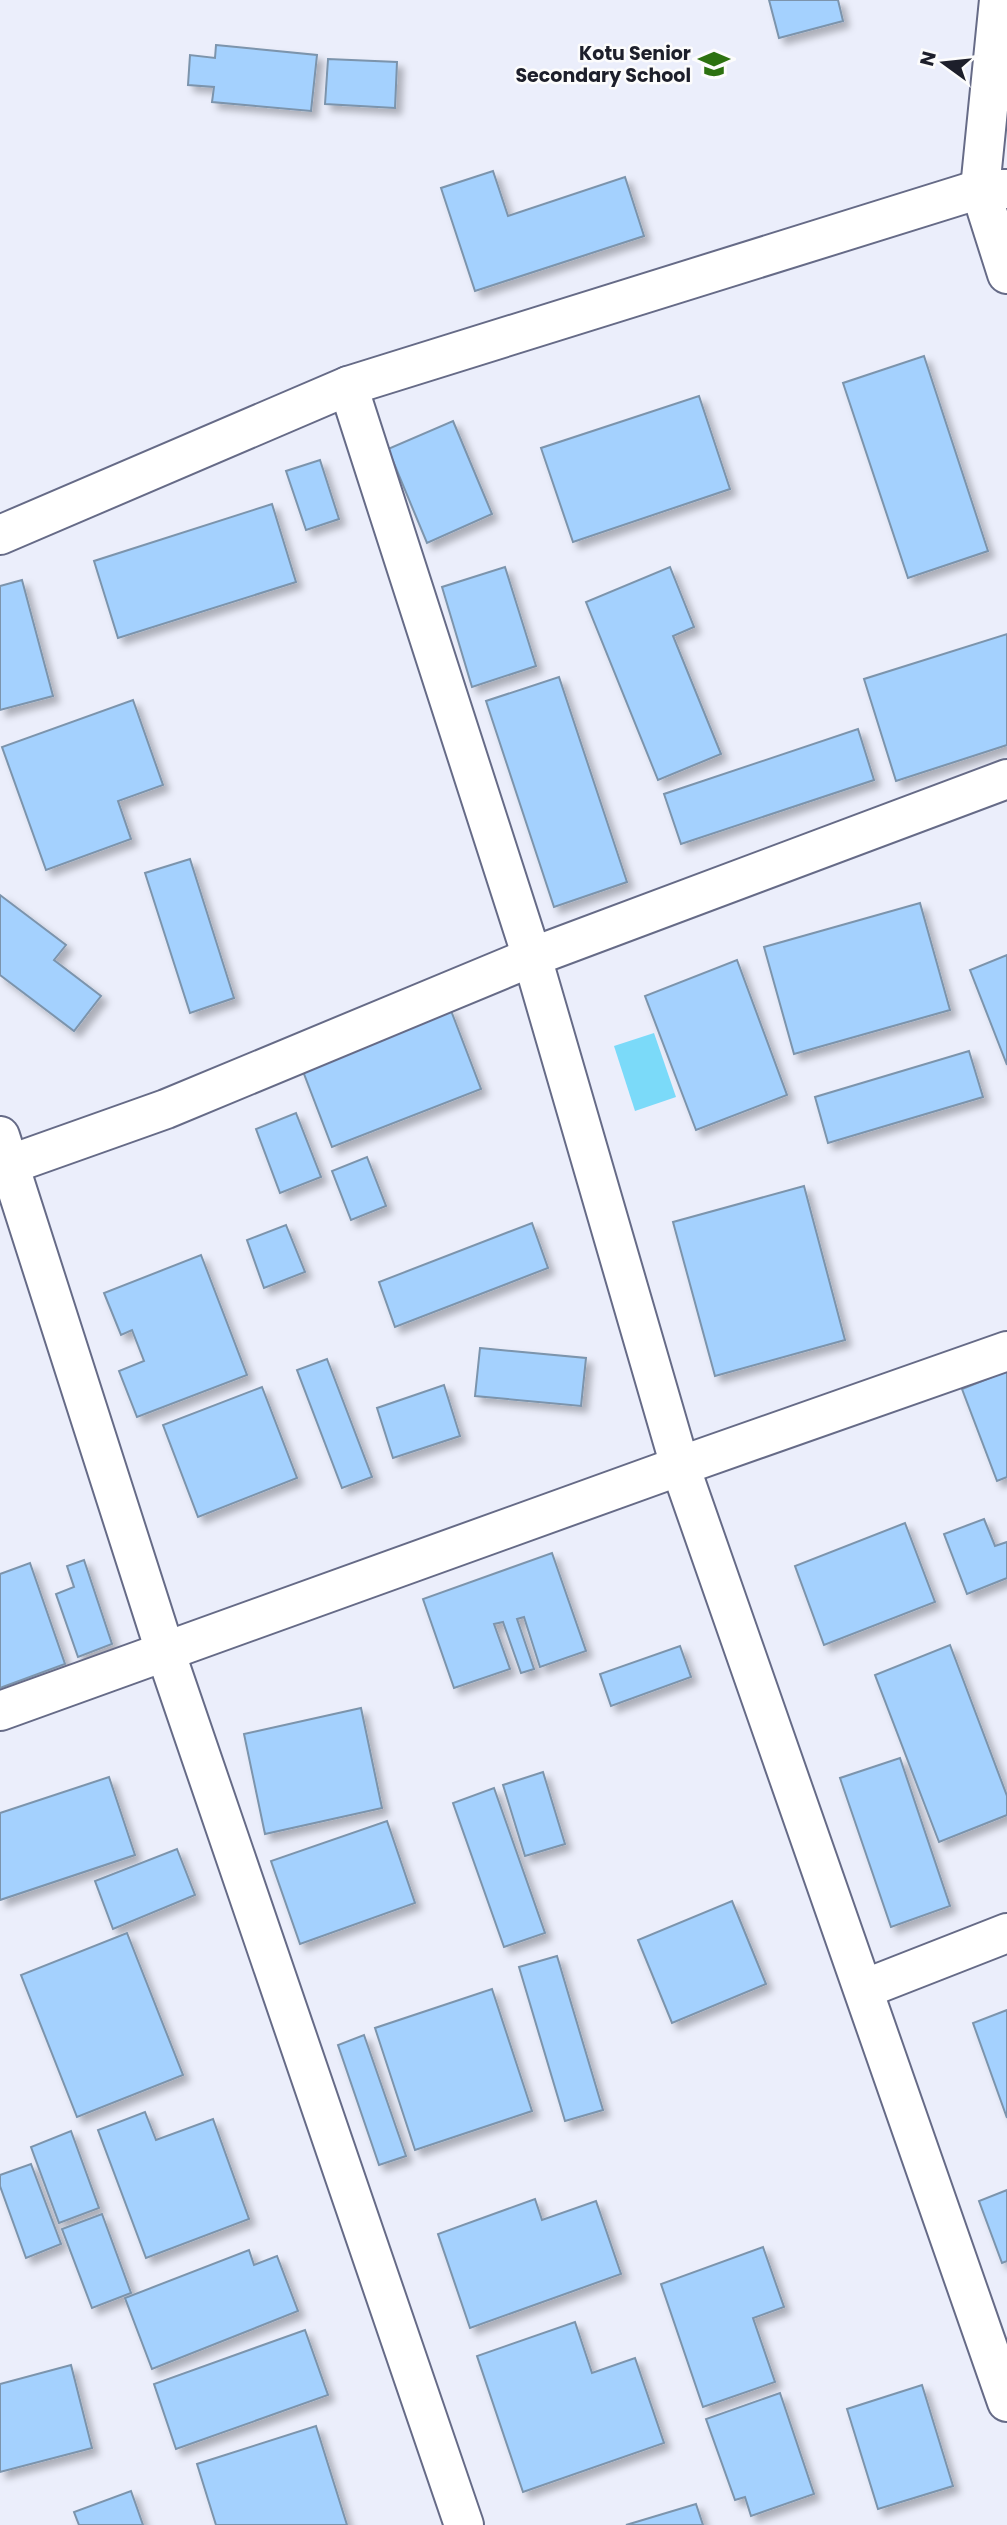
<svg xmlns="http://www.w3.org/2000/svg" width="1007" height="2525" font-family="Poppins,sans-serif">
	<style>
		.water { fill: #7bdaf9 }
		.building { fill: #a4d1fe; stroke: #7c94ac; stroke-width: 2; filter: url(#shadow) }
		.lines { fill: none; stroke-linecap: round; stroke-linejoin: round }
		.minor-casing { stroke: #666b87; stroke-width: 42 }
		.minor { stroke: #fff; stroke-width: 38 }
		.labels { text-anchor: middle; stroke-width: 5; stroke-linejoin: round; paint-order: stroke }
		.poi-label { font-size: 19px; font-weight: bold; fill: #1d1f2b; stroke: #fcfcfc; text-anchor: end }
	</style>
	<defs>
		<filter id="shadow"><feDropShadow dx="6" dy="6" stdDeviation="3.5" flood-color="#0004"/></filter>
	</defs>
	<rect width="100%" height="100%" fill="#ebeefb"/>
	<!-- water -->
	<path class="water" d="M 654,1033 L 676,1097 L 635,1111 L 614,1046 Z"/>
	<!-- building -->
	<g class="building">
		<path d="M 769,0 L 838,0 L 843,21 L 779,38 Z"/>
		<path d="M 216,45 L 317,55 L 311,111 L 212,102 L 214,87 L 188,85 L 190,55 L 215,58 Z"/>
		<path d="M 328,59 L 397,62 L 395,108 L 325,104 Z"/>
		<path d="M 493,171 L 508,216 L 625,177 L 644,236 L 475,291 L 441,188 Z"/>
		<path d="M 924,356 L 988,551 L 908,578 L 843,383 Z"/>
		<path d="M 699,396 L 730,489 L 573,542 L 541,448 Z"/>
		<path d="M 453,421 L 492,514 L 427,543 L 388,449 Z"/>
		<path d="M 320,460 L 339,519 L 306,530 L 286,471 Z"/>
		<path d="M 272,504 L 296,582 L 118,638 L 94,561 Z"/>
		<path d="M 505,567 L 536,666 L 472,687 L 442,587 Z"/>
		<path d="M 670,567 L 694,627 L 673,636 L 721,754 L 658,780 L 586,602 Z"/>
		<path d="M 22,580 L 53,696 L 0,710 L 0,586 Z"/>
		<path d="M 1007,634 L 1007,745 L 896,781 L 864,679 Z"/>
		<path d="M 559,677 L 627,882 L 554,907 L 486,701 Z"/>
		<path d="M 133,700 L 163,785 L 118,801 L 131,839 L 46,870 L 2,747 Z"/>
		<path d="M 858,729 L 874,780 L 681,844 L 664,794 Z"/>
		<path d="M 190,859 L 234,998 L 190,1013 L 145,873 Z"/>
		<path d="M 0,895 L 66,945 L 54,960 L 101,996 L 74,1031 L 0,975 Z"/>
		<path d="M 920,903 L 950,1010 L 794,1054 L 764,947 Z"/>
		<path d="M 1007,955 L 1007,1065 L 970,970 Z"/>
		<path d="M 737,960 L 787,1095 L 696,1130 L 645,996 Z"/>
		<path d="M 450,1008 L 481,1089 L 332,1147 L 301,1066 Z"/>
		<path d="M 969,1051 L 983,1097 L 828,1143 L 815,1097 Z"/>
		<path d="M 296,1113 L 321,1177 L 280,1193 L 256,1129 Z"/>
		<path d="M 367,1157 L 386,1206 L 351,1220 L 332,1171 Z"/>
		<path d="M 804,1186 L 845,1340 L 715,1376 L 673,1222 Z"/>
		<path d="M 532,1223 L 548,1268 L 395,1327 L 379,1282 Z"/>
		<path d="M 286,1225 L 305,1272 L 264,1288 L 247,1240 Z"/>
		<path d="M 201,1255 L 247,1375 L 137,1417 L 119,1371 L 144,1361 L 132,1330 L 121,1335 L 104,1293 Z"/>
		<path d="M 480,1348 L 586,1358 L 581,1406 L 475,1396 Z"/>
		<path d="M 327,1359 L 372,1477 L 342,1488 L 297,1370 Z"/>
		<path d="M 1007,1371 L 1007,1477 L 997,1481 L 962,1389 Z"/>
		<path d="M 444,1385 L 460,1436 L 393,1458 L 377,1408 Z"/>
		<path d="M 262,1387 L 297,1478 L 198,1517 L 163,1425 Z"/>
		<path d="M 984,1519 L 995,1546 L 1007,1542 L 1007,1578 L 967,1594 L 944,1534 Z"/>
		<path d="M 905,1523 L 935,1602 L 824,1645 L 795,1566 Z"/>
		<path d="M 552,1553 L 586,1651 L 540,1667 L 524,1617 L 517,1619 L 534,1669 L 521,1673 L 503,1622 L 494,1624 L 510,1669 L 454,1688 L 423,1599 Z"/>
		<path d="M 84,1560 L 112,1644 L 78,1657 L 56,1594 L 74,1587 L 67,1566 Z"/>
		<path d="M 30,1563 L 65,1664 L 0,1688 L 0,1574 Z"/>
		<path d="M 950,1645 L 1007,1796 L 1007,1815 L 939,1842 L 875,1675 Z"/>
		<path d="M 680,1646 L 691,1677 L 611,1706 L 600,1674 Z"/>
		<path d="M 361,1708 L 382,1808 L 265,1834 L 244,1734 Z"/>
		<path d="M 900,1758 L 950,1906 L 891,1927 L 840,1778 Z"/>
		<path d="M 543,1772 L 565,1844 L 525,1856 L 503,1785 Z"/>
		<path d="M 109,1777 L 135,1855 L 0,1900 L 0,1813 Z"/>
		<path d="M 494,1788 L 545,1933 L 504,1947 L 453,1803 Z"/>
		<path d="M 387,1821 L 415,1903 L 300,1944 L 271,1861 Z"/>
		<path d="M 177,1849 L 195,1895 L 113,1929 L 95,1881 Z"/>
		<path d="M 732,1901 L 766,1984 L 672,2023 L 638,1940 Z"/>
		<path d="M 127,1933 L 183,2075 L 77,2117 L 21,1975 Z"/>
		<path d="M 557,1956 L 603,2110 L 565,2121 L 519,1967 Z"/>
		<path d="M 492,1989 L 532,2111 L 415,2150 L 375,2028 Z"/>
		<path d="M 1007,2010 L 1007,2118 L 973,2023 Z"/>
		<path d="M 364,2035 L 406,2156 L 379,2165 L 338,2045 Z"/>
		<path d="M 145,2112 L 156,2140 L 213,2119 L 249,2219 L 146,2258 L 98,2130 Z"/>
		<path d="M 71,2131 L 99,2208 L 59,2223 L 31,2147 Z"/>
		<path d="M 31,2164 L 61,2244 L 26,2258 L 0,2186 L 0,2175 Z"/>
		<path d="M 1007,2190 L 1007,2261 L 1002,2263 L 979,2201 Z"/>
		<path d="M 535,2199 L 542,2220 L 596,2201 L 621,2274 L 470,2328 L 438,2234 Z"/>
		<path d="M 102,2214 L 131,2293 L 92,2308 L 62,2229 Z"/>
		<path d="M 763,2247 L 784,2307 L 753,2318 L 775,2382 L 703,2407 L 661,2284 Z"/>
		<path d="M 249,2250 L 254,2265 L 277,2256 L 298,2311 L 152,2369 L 125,2298 Z"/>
		<path d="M 575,2322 L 592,2373 L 635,2358 L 664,2443 L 523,2492 L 477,2356 Z"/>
		<path d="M 305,2330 L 328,2395 L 176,2449 L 154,2384 Z"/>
		<path d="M 71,2365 L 92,2448 L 0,2472 L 0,2384 Z"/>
		<path d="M 922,2385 L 953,2486 L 878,2509 L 847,2409 Z"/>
		<path d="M 780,2393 L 814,2494 L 751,2516 L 745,2497 L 735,2500 L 706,2419 Z"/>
		<path d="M 316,2426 L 347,2525 L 216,2525 L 197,2464 Z"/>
		<path d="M 131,2491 L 143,2525 L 79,2525 L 74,2512 Z"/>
		<path d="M 696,2504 L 703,2525 L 626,2525 Z"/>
	</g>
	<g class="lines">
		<defs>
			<g id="minor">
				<path d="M 999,0 L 980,189 L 1007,274"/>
				<path d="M 348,386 L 532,957 L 680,1466 L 1007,2402"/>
				<path d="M 0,535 L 348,386 L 980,189 L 1007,189"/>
				<path d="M 0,1136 L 165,1651 L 464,2525"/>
				<path d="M 0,1168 L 166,1109 L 532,957 L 1007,779"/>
				<path d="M 0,1711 L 680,1466 L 1007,1351"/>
				<path d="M 864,1989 L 1007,1933"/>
			</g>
		</defs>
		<!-- minor casing -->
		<use href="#minor" class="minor-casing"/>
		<!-- minor -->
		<use href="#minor" class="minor"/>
	</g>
	<!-- icons -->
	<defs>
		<symbol id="school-bare" viewBox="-9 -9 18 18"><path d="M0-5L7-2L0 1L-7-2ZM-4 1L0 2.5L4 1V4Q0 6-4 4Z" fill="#2c7110" stroke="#fcfcfc" stroke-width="2.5" paint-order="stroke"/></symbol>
	</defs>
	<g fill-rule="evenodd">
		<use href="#school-bare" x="692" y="42" width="44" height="44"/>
	</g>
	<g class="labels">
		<!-- poi labels -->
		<g class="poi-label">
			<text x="691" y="60">Kotu Senior<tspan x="691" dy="22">Secondary School</tspan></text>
		</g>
	</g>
	<!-- north arrow -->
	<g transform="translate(944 63) rotate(285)" stroke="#fcfcfc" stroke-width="5" paint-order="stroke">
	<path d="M0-5L12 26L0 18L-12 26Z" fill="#1d1f2b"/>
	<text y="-10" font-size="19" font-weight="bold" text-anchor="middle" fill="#1d1f2b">N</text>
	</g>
</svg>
